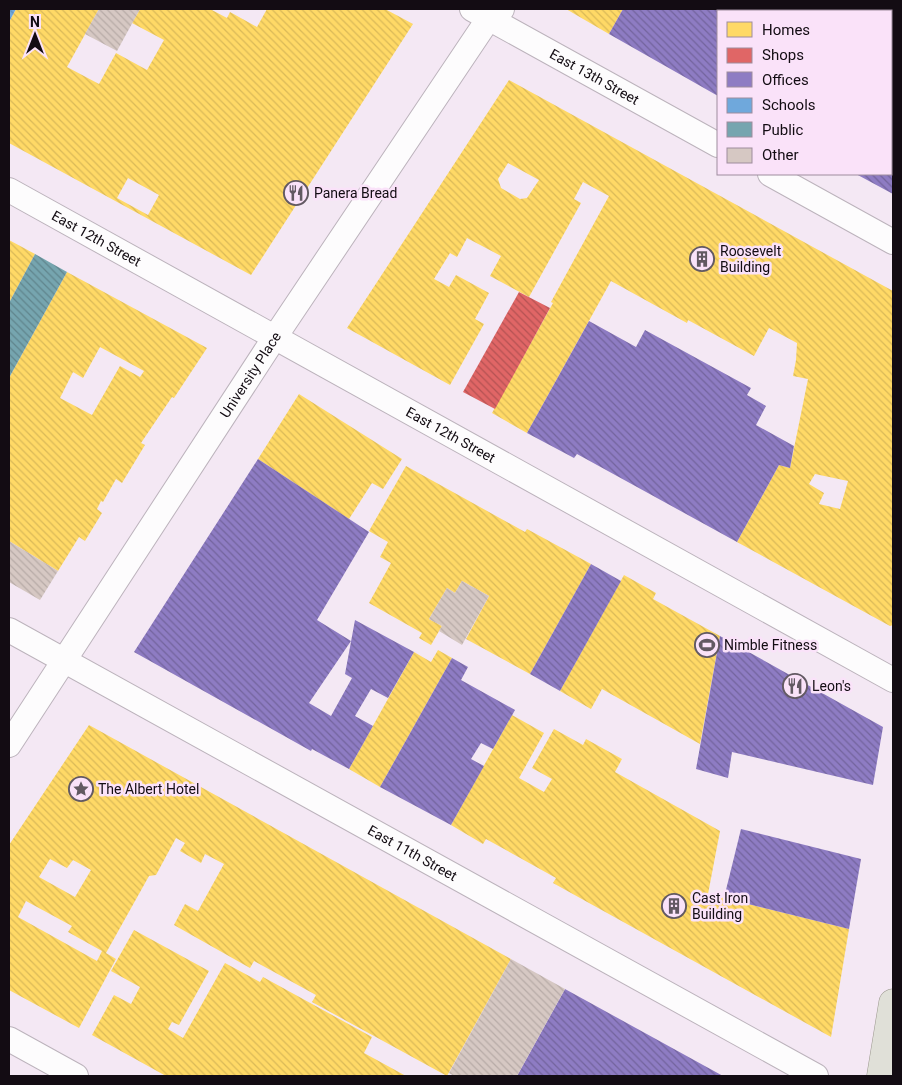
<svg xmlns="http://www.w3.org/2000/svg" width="902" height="1085" font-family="Roboto,sans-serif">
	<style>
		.homes { fill: url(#homes-back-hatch); fill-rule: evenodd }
		.shops { fill: url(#shops-back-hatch) }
		.offices { fill: url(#offices-back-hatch) }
		.schools { fill: url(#schools-back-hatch) }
		.public { fill: url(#public-back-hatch) }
		.building { fill: url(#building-back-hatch) }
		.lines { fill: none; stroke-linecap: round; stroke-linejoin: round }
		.minor-casing { stroke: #bcb3bc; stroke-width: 26 }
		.primary-casing { stroke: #99968c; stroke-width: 29 }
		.minor { stroke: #fdfcfd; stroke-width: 24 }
		.primary { stroke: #e0e0d8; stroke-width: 28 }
		.labels { text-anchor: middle; stroke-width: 5; stroke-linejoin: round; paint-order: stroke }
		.street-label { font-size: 14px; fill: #130c13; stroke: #fae2f9 }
		.poi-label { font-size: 14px; fill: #130c13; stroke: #fae2f9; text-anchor: start }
	</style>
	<defs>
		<pattern id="homes-back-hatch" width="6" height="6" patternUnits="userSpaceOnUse" patternTransform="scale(1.25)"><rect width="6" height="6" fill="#ffd966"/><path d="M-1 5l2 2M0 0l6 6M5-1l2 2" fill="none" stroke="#dab958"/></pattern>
		<pattern id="shops-back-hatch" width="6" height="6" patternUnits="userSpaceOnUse" patternTransform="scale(1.25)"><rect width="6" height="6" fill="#e06666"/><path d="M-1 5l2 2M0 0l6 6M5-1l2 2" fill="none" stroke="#b45253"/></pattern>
		<pattern id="offices-back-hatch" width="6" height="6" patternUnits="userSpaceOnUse" patternTransform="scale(1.25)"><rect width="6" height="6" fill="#8e7cc3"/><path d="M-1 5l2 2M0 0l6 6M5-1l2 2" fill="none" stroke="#73649d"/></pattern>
		<pattern id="schools-back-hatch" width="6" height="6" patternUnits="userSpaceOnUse" patternTransform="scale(1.25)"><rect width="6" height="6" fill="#6fa8dc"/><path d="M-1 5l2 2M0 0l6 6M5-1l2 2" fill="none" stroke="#5f8fbc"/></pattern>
		<pattern id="public-back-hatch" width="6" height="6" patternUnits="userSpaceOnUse" patternTransform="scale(1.25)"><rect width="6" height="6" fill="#76a5af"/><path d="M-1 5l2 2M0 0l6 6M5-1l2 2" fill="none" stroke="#60858d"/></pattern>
		<pattern id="building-back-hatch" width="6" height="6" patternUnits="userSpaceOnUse" patternTransform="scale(1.25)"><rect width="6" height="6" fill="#d6c8c3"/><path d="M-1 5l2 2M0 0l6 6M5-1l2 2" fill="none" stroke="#b7aba7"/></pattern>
	</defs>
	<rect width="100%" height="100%" fill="#f4e8f4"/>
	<!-- homes -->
	<g class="homes">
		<path d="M 16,9 L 99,9 L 67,67 L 99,84 L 116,53 L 147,70 L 164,40 L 132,23 L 140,9 L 210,9 L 227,18 L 230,12 L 257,27 L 267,9 L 385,9 L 413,24 L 251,275 L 9,143 L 9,22 ZM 128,178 L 159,195 L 148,215 L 117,198 Z"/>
		<path d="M 566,9 L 623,9 L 609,34 Z"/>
		<path d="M 509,80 L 893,291 L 893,625 L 890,626 L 737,542 L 779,465 L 790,468 L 808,379 L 793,376 L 796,360 L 797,343 L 769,328 L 754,356 L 688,320 L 687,323 L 611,281 L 527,433 L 492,413 L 553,303 L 551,302 L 609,196 L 583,182 L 574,199 L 581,203 L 529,297 L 490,276 L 501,256 L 467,238 L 457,257 L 450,253 L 434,279 L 449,287 L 456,275 L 489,293 L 475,319 L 484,324 L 450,385 L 347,328 ZM 508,163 L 539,180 L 527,198 L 520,199 L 501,188 L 498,179 ZM 815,474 L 848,481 L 840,509 L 819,504 L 824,493 L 809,484 Z"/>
		<path d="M 9,240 L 35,254 L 9,303 Z"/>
		<path d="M 67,272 L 207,348 L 174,398 L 172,397 L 141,443 L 145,445 L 122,483 L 116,479 L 103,502 L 101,501 L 97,509 L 102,513 L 85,541 L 79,537 L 58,571 L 9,541 L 9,378 ZM 100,347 L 144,371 L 140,377 L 120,366 L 92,415 L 60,398 L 73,372 L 83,378 Z"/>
		<path d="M 299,394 L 402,459 L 383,489 L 372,483 L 349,519 L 258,459 Z"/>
		<path d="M 406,466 L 525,532 L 527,529 L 591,564 L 530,674 L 466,639 L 489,596 L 462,581 L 455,593 L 447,588 L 429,619 L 442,626 L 431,645 L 419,638 L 422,633 L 369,603 L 391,563 L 380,557 L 388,542 L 369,531 Z"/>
		<path d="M 624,575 L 656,593 L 653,599 L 720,636 L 700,744 L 602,689 L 591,709 L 560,691 Z"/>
		<path d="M 438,650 L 452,658 L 380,787 L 349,769 L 414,652 L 431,662 Z"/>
		<path d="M 512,715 L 544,733 L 519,778 L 544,792 L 552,779 L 532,768 L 554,729 L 583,745 L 586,739 L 622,759 L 615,772 L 720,831 L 708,894 L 849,929 L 831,1037 L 553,883 L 556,878 L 522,859 L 486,839 L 483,844 L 451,825 Z"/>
		<path d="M 89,725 L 511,959 L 447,1076 L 312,1002 L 316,995 L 254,961 L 250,968 L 174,925 L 185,904 L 198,911 L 224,864 L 205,854 L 201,863 L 180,851 L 185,843 L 176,838 L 156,875 L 149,876 L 106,953 L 116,959 L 79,1028 L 9,990 L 9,845 ZM 50,859 L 67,868 L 73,860 L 91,870 L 75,897 L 39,877 ZM 26,901 L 72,926 L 68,932 L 102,951 L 97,961 L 18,917 Z"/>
		<path d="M 134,930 L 209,971 L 179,1025 L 172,1022 L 168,1029 L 183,1038 L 225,963 L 260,982 L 263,977 L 372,1037 L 364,1053 L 406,1076 L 166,1076 L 92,1035 L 114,995 L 131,1004 L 140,987 L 111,971 Z"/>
	</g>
	<!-- shops -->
	<path class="shops" d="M 519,292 L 550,308 L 495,409 L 463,392 Z"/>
	<!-- offices -->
	<g class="offices">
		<path d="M 623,9 L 887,9 L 885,11 L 718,11 L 718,96 L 609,34 Z"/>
		<path d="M 891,16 L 893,17 L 893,194 L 856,174 L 891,174 Z"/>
		<path d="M 589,321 L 636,347 L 645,330 L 751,388 L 747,395 L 766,406 L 756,425 L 794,446 L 790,468 L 779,465 L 737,542 L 577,454 L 574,458 L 527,433 Z"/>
		<path d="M 258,459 L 369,532 L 317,620 L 351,641 L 309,703 L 331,716 L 352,678 L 345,674 L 355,620 L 414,652 L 388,698 L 371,689 L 355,716 L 373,726 L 349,769 L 312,749 L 311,751 L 134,652 Z"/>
		<path d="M 591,564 L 621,581 L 560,691 L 530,674 Z"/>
		<path d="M 720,636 L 883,727 L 873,785 L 732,752 L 728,778 L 696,769 Z"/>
		<path d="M 452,658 L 468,667 L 461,680 L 515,710 L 493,749 L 481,743 L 471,759 L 484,766 L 451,825 L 380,787 Z"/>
		<path d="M 741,829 L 861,859 L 849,929 L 724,898 Z"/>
		<path d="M 565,989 L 723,1076 L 517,1076 Z"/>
	</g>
	<!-- schools -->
	<path class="schools" d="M 9,9 L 16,9 L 9,22 Z"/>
	<!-- public -->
	<path class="public" d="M 35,254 L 67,272 L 9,378 L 9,303 Z"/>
	<!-- building -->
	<g class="building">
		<path d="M 99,9 L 140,9 L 117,51 L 85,34 Z"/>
		<path d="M 9,541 L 58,571 L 40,600 L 9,582 Z"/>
		<path d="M 462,581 L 489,596 L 462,645 L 439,631 L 442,626 L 429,619 L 447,588 L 455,593 Z"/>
		<path d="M 511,959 L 565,989 L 517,1076 L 454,1076 L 449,1073 Z"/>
	</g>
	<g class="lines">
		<defs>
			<g id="minor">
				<path id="s1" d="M 472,9 L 718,145"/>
				<path d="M 770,174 L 893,242"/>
				<path id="s2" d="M 9,190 L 893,680"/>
				<path id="s3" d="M 9,630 L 816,1076"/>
				<path id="s4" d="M 9,745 L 275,337 L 489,18 L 502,9"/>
				<path d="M 9,1039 L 76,1076"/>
			</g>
			<path id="primary" d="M 881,1076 L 893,1003"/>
		</defs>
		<!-- minor casing -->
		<use href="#minor" class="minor-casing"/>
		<!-- primary casing -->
		<use href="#primary" class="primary-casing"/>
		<!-- minor -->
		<use href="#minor" class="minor"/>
		<!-- primary -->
		<use href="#primary" class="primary"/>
	</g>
	<!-- icons -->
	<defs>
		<symbol id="restaurant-ring" viewBox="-11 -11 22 22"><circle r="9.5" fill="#fae2f9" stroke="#625962" stroke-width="1.5"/><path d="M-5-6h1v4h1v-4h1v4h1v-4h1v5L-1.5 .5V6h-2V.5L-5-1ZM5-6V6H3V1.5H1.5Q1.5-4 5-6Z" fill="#625962"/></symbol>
		<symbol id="building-ring" viewBox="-11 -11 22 22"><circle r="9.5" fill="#fae2f9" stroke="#625962" stroke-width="1.5"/><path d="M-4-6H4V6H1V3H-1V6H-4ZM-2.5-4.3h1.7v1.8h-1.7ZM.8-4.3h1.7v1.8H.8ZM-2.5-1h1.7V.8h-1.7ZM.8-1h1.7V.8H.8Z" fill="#625962"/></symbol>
		<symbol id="stadium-ring" viewBox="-11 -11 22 22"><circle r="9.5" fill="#fae2f9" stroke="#625962" stroke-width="1.5"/><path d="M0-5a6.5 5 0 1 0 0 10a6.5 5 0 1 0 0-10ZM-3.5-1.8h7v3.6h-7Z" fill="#625962"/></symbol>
		<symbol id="sight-ring" viewBox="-11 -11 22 22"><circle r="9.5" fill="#fae2f9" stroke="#625962" stroke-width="1.5"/><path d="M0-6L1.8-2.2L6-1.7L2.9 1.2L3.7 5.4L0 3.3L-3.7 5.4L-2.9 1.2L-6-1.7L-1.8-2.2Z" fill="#625962"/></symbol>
	</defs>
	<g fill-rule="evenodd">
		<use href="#restaurant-ring" x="282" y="179" width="28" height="28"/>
		<use href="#building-ring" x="688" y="245" width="28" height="28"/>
		<use href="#stadium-ring" x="693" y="631" width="28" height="28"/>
		<use href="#restaurant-ring" x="781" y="672" width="28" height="28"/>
		<use href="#sight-ring" x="67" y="775" width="28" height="28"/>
		<use href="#building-ring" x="660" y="892" width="28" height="28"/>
	</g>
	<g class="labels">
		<!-- street labels -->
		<g class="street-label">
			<text dy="5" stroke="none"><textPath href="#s1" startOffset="140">East 13th Street</textPath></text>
			<text dy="5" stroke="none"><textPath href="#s2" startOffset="100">East 12th Street</textPath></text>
			<text dy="5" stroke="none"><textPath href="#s4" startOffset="442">University Place</textPath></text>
			<text dy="5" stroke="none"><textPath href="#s2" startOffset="505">East 12th Street</textPath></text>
			<text dy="5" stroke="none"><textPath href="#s3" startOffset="461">East 11th Street</textPath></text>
		</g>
		<!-- poi labels -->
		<g class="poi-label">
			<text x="314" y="198">Panera Bread</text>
			<text x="720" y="256">Roosevelt<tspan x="720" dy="16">Building</tspan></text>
			<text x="724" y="650">Nimble Fitness</text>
			<text x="812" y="691">Leon's</text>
			<text x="98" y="794">The Albert Hotel</text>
			<text x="692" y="903">Cast Iron<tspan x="692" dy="16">Building</tspan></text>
		</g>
	</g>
	<!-- border -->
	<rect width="902" height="1085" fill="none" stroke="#130c13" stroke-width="20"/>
	<!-- legend -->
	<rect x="717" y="10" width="175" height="165" fill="#fae2f9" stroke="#9e8c9d"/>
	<rect x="727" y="22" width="25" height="15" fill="#ffd966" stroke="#9e8c9d"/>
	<text x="762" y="35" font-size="15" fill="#130c13">Homes</text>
	<rect x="727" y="48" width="25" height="15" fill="#e06666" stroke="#9e8c9d"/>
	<text x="762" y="60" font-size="15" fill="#130c13">Shops</text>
	<rect x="727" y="72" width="25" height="15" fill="#8e7cc3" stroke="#9e8c9d"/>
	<text x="762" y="85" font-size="15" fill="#130c13">Offices</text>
	<rect x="727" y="98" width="25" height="15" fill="#6fa8dc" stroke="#9e8c9d"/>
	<text x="762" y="110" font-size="15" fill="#130c13">Schools</text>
	<rect x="727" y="122" width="25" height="15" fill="#76a5af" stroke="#9e8c9d"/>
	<text x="762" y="135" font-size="15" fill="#130c13">Public</text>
	<rect x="727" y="148" width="25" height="15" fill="#d6c8c3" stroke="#9e8c9d"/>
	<text x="762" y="160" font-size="15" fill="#130c13">Other</text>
	<!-- north arrow -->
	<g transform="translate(35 35)" stroke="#fae2f9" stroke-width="4" paint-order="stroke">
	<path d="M0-4L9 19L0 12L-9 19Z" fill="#130c13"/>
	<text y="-8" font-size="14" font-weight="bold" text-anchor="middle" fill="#130c13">N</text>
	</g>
</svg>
